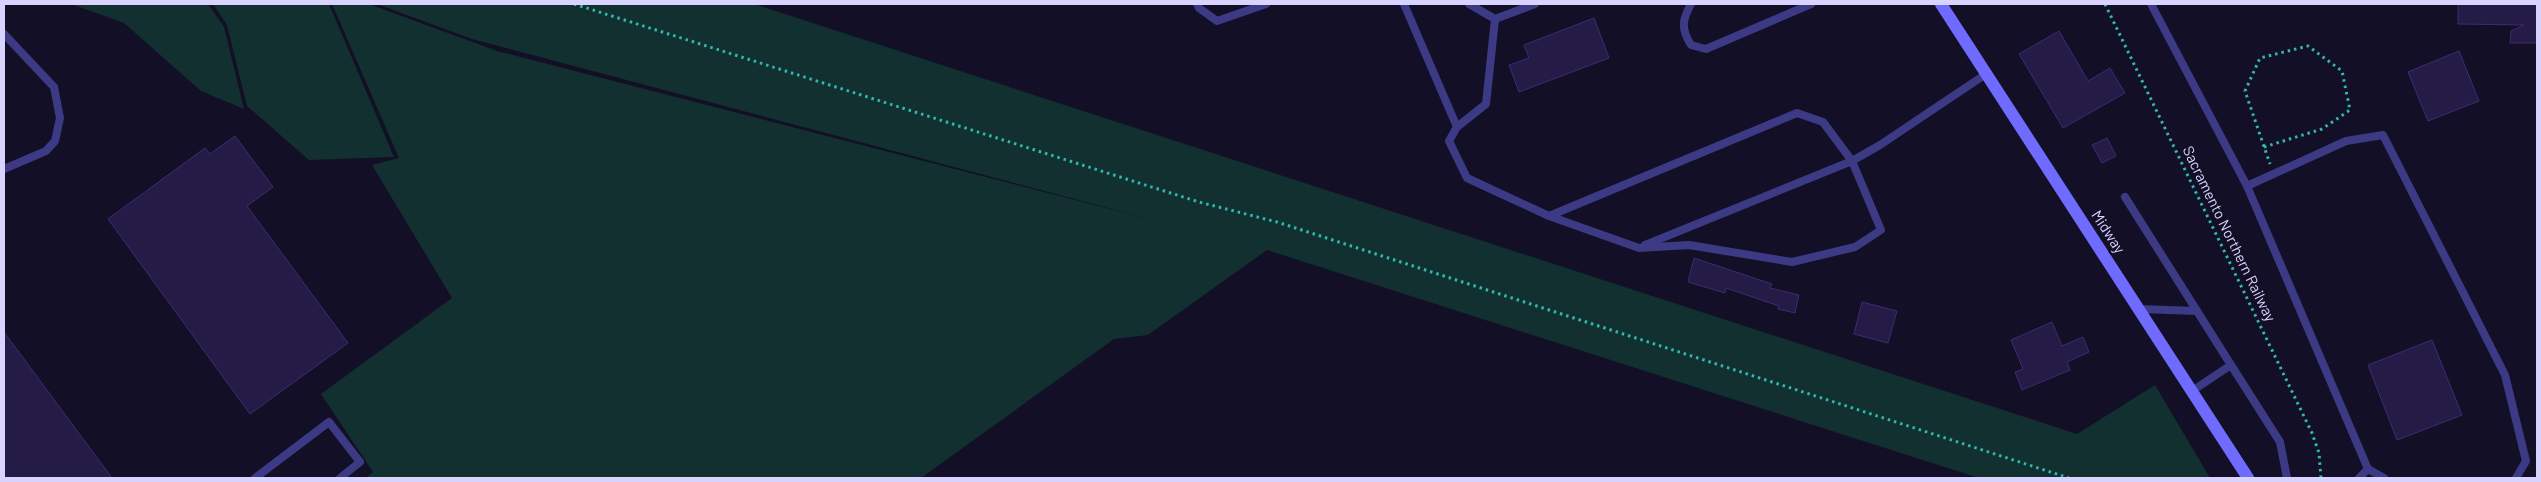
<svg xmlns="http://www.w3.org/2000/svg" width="2541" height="482" font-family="Barlow,sans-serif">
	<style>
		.green { fill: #12302f }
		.building { fill: #241b47; stroke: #3b2d73 }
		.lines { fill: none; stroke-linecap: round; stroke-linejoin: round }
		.path { stroke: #2fb8b0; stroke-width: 3; stroke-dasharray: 2.5 4; stroke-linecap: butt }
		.service { stroke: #3d3a85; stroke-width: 8 }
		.secondary { stroke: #6f6bff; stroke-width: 12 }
		.labels { text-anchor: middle; stroke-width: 5; stroke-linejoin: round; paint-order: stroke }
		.street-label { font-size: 15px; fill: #d9d4ff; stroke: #130f26 }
	</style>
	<rect width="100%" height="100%" fill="#130f26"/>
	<!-- green -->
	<g class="green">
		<path d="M 71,4 L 208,4 L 224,27 L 244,109 L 201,91 L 124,23 Z"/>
		<path d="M 213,4 L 329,4 L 394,157 L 309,160 L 247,106 L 227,25 Z"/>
		<path d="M 332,4 L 369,4 L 497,51 L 1157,221 L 472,39 L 377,4 L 754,4 L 2077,434 L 2155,385 L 2210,478 L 1979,478 L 1267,250 L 1148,335 L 1114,339 L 921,478 L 366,478 L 373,472 L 321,394 L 452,298 L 372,165 L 399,158 Z"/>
	</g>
	<!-- building -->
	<g class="building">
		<path d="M 2458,4 L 2537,4 L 2537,43 L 2510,43 L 2511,31 L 2524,25 L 2458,24 Z"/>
		<path d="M 1594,18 L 1609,58 L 1519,92 L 1509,65 L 1529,58 L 1524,45 Z"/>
		<path d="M 2059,31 L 2088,81 L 2110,68 L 2125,93 L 2063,128 L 2019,54 Z"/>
		<path d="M 2459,51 L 2479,101 L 2428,121 L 2408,72 Z"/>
		<path d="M 235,136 L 273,187 L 247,206 L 348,343 L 250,414 L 108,219 L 205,148 L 210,154 Z"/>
		<path d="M 2107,138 L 2116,156 L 2102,163 L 2092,145 Z"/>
		<path d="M 1694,258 L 1772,284 L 1770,288 L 1799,295 L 1795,313 L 1778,309 L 1779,306 L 1726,288 L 1725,293 L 1688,282 Z"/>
		<path d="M 1862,302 L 1897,311 L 1888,343 L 1854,334 Z"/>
		<path d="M 2052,322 L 2062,346 L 2083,337 L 2089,352 L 2067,362 L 2070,370 L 2022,390 L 2015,372 L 2023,369 L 2011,340 Z"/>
		<path d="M 4,332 L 112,478 L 4,478 Z"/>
		<path d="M 2432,340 L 2462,415 L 2397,440 L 2368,365 Z"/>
	</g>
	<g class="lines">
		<!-- path -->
		<g class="path">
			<path d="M 574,4 L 1199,202 L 1277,222 L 2069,478"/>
			<path d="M 2105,4 L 2312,433 L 2319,453 L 2321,478"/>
			<path d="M 2264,147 L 2322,129 L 2350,110 L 2342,71 L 2308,46 L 2260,58 L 2245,91 L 2270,164"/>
		</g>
		<!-- service -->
		<g class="service">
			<path d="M 1197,4 L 1199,8 L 1217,21 L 1266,4"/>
			<path d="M 1404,4 L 1457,127"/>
			<path d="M 1469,4 L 1495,19"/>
			<path d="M 1691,4 C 1682,20 1681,29 1691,45 L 1706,49 L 1811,4"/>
			<path d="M 2151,4 L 2247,186"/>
			<path d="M 1495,19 L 1486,104 L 1457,127 L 1449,141 L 1467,178 L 1549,216 L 1797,113 L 1823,122 L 1852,161 L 1881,230 L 1855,247 L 1792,262 L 1689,245 L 1639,248 L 1549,216"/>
			<path d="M 1495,19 L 1535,4"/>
			<path d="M 4,34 L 54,87 L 60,118 L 55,141 L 46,151 L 4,169"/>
			<path d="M 2125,197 L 2197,311"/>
			<path d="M 1645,245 L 1852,161 L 1880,145 L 1986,74"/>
			<path d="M 2139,309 L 2197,311 L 2231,365"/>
			<path d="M 2192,391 L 2231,365 L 2280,442 L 2287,478"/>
			<path d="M 255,478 L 329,422 L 360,462 L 340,478"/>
			<path d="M 2359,478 L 2368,469"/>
			<path d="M 2384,478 L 2368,469 L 2247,186 L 2346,141 L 2383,135 L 2505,375 L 2526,461 L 2516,478"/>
		</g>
		<!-- secondary -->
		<path class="secondary" d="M 1941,4 L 2248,478"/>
	</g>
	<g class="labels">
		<!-- street labels -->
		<g class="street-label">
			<text transform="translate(2108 232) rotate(57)" y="5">Midway</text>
			<text transform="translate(2229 234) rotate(64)" y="5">Sacramento Northern Railway</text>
		</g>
	</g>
	<!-- border -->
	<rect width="2541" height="482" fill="none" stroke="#d9d4ff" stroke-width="10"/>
</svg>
